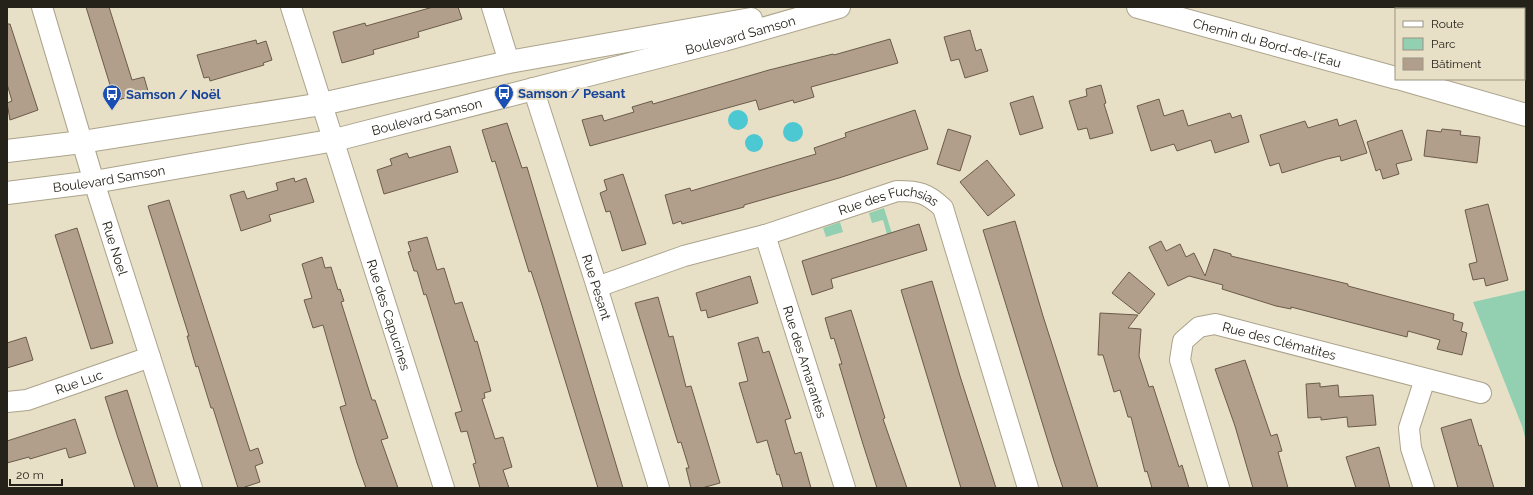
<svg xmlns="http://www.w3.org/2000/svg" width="1533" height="495" font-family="Raleway,sans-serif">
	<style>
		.green { fill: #92d0b1 }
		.water { fill: #4bc8d1 }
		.building { fill: #b19f8c; stroke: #6b5b4a }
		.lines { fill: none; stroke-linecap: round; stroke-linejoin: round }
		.minor-casing { stroke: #aba38b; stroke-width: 22 }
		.tertiary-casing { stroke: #aba38b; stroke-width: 24 }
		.minor { stroke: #fff; stroke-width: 20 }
		.tertiary { stroke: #fff; stroke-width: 22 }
		.labels { text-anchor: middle; stroke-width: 4; stroke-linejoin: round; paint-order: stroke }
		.street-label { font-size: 13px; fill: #252219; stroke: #e8dfc7 }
		.transit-label { font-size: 13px; font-weight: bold; fill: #164399; stroke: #e8dfc7; text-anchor: start }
	</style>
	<rect width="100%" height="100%" fill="#e8dfc7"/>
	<!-- green -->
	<g class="green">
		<path d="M 884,208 L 893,237 L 888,238 L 883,220 L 872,223 L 869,213 Z"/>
		<path d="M 840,222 L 843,232 L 826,237 L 823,228 Z"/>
		<path d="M 1526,290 L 1526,441 L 1522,426 L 1473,302 Z"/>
	</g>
	<!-- water -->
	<g class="water">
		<circle cx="738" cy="120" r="10"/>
		<circle cx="793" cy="132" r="10"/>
		<circle cx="754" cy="143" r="9"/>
	</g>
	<!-- building -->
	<g class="building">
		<path d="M 86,7 L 109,7 L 132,80 L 144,77 L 148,91 L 115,101 Z"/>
		<path d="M 433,7 L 458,7 L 462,19 L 418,32 L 419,37 L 373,50 L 374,54 L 342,63 L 333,32 L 365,23 L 366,26 Z"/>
		<path d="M 7,24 L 10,24 L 38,110 L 10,120 L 7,103 L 12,101 L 7,84 Z"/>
		<path d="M 970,30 L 976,51 L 981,49 L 988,71 L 965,78 L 959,59 L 951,61 L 944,37 Z"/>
		<path d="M 890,39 L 898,63 L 811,87 L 814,97 L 794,103 L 793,100 L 759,110 L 756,100 L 590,146 L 582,120 L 602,115 L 604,121 L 634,112 L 632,107 L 652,101 L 653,104 L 769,70 L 833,54 L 834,55 Z"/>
		<path d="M 256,40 L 257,44 L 266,41 L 272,60 L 263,63 L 264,65 L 210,81 L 209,77 L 204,78 L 197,55 Z"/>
		<path d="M 1101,85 L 1106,103 L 1104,104 L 1113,133 L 1090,139 L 1087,128 L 1078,130 L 1069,101 L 1087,96 L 1086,89 Z"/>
		<path d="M 1033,96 L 1043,128 L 1020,135 L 1010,103 Z"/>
		<path d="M 1159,99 L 1164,116 L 1183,110 L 1188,126 L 1230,113 L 1232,118 L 1241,115 L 1249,142 L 1215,153 L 1211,140 L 1177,151 L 1174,144 L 1151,151 L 1137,106 Z"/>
		<path d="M 915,110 L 928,149 L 839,178 L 744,205 L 744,207 L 682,224 L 681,221 L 673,224 L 665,195 L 690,188 L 691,191 L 816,154 L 814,148 L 846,137 L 845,133 Z"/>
		<path d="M 1337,119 L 1339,126 L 1356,120 L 1367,153 L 1341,161 L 1340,156 L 1327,159 L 1282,173 L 1279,163 L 1270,166 L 1260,135 L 1305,121 L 1308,128 Z"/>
		<path d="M 507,123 L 522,168 L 527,167 L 623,488 L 598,488 L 542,305 L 531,271 L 529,272 L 495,161 L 492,162 L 482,130 Z"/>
		<path d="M 948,129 L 971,136 L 960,171 L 937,164 Z"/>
		<path d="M 1442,129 L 1461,131 L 1460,135 L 1480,137 L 1477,163 L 1424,156 L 1427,130 L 1441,132 Z"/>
		<path d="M 1402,130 L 1412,160 L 1396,164 L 1399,174 L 1383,179 L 1380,169 L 1376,171 L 1367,142 Z"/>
		<path d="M 450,146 L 458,172 L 384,194 L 377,170 L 392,165 L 390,159 L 407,153 L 409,158 Z"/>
		<path d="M 987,160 L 1015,195 L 988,216 L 960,182 Z"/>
		<path d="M 623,174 L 646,244 L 622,251 L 610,211 L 606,212 L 600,193 L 607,190 L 604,180 Z"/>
		<path d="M 294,178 L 295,182 L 306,178 L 314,202 L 269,215 L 271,221 L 241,231 L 230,195 L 244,191 L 247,199 L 278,190 L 276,183 Z"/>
		<path d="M 169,200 L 250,451 L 258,448 L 263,463 L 255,466 L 260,482 L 242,488 L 238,488 L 213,408 L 211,408 L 198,366 L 196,367 L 187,336 L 189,336 L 148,206 Z"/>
		<path d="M 1488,204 L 1508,280 L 1486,286 L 1484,278 L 1473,280 L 1469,264 L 1477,262 L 1465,210 Z"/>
		<path d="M 1015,221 L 1043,316 L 1098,488 L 1063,488 L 1054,461 L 983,230 Z"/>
		<path d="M 919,224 L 927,250 L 831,279 L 833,288 L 812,295 L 802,261 Z"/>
		<path d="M 77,228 L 113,343 L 91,349 L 55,235 Z"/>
		<path d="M 427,237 L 437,270 L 444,268 L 455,304 L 462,302 L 475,342 L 477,341 L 491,391 L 484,393 L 485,398 L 482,399 L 495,439 L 503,437 L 512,467 L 503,470 L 509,488 L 480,488 L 473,464 L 476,463 L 467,431 L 461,432 L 455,413 L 462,411 L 426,294 L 424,295 L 417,271 L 414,271 L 408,252 L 411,251 L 408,242 Z"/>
		<path d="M 1161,241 L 1166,251 L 1180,244 L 1186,257 L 1194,253 L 1205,276 L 1214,249 L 1231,254 L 1231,256 L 1348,284 L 1348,286 L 1454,314 L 1453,320 L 1463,323 L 1461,331 L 1467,333 L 1462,355 L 1437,349 L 1440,340 L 1408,331 L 1407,337 L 1291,307 L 1291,309 L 1276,306 L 1222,289 L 1223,285 L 1189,276 L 1168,286 L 1149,247 Z"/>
		<path d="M 322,257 L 325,268 L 331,267 L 338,290 L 340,289 L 344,301 L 341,302 L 372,400 L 375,400 L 388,438 L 381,440 L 398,488 L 366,488 L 357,463 L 340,407 L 346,405 L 323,325 L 313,328 L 304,300 L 312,298 L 302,264 Z"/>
		<path d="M 1129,272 L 1155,294 L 1139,314 L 1112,293 Z"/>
		<path d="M 750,276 L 758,303 L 708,318 L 706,310 L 701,311 L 696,293 Z"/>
		<path d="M 932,281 L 960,376 L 996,488 L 961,488 L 901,290 Z"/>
		<path d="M 658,297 L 669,337 L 673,336 L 686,387 L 691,386 L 720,483 L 702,488 L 691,488 L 686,468 L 689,468 L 681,442 L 678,443 L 635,303 Z"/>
		<path d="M 851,310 L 885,418 L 883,419 L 907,488 L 877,488 L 862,441 L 839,364 L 842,364 L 834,338 L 831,339 L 825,318 Z"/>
		<path d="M 1100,313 L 1138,315 L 1128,328 L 1141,329 L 1139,356 L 1149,387 L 1153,386 L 1179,467 L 1182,465 L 1189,488 L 1152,488 L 1147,471 L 1145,472 L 1131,417 L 1128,417 L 1120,390 L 1114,392 L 1103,355 L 1098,355 Z"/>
		<path d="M 26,337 L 33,360 L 7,368 L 7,343 Z"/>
		<path d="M 758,337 L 763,353 L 769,351 L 791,418 L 785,420 L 795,454 L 801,452 L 811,488 L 783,488 L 779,474 L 777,475 L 767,440 L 757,443 L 739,383 L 748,381 L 738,343 Z"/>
		<path d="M 1245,360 L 1271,436 L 1277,434 L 1282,451 L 1278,452 L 1288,488 L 1253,488 L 1235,426 L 1215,369 Z"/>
		<path d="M 1320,383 L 1320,387 L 1338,385 L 1339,397 L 1373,395 L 1376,425 L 1348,427 L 1347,417 L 1321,420 L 1321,417 L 1308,418 L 1306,384 Z"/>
		<path d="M 127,390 L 144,444 L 158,488 L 135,488 L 118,438 L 105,397 Z"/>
		<path d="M 75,419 L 86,453 L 69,458 L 66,448 L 30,459 L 29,457 L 7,463 L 7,441 Z"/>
		<path d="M 1471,419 L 1479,446 L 1481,445 L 1494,488 L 1458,488 L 1441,428 Z"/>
		<path d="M 1379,447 L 1390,488 L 1356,488 L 1346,457 Z"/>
	</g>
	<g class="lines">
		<defs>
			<g id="minor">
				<path id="s1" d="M 42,7 L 94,182 L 192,488"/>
				<path id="s2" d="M 291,7 L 444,488"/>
				<path d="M 492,7 L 509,62"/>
				<path id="s3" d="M 533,88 L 597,287 L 659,488"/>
				<path id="s4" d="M 765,235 L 845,488"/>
				<path id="s5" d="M 597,287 L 684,256 L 765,235 L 897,191 C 919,191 927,193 943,208 L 1028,488"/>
				<path id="s6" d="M 7,402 L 27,400 L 150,357"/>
				<path id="s7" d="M 1219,488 L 1180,360 L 1183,341 L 1199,327 L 1215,324 L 1481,393"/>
				<path d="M 1424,488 L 1411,448 L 1409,428 L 1425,379"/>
			</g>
			<g id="tertiary">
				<path id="s8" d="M 1138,7 L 1396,78"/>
				<path d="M 1401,79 L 1526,115"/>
				<path d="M 7,151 L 82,142 L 322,104 L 509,62 L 751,19"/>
				<path id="s9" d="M 7,193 L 94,182 L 335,140 L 724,40 L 839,7"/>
			</g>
		</defs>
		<!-- minor casing -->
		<use href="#minor" class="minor-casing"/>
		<!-- tertiary casing -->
		<use href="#tertiary" class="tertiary-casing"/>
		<!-- minor -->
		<use href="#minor" class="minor"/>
		<!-- tertiary -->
		<use href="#tertiary" class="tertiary"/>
	</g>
	<!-- icons -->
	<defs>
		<symbol id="bus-pin" viewBox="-11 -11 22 30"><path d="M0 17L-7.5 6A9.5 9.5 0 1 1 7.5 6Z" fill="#1a4fb4" stroke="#e8dfc7"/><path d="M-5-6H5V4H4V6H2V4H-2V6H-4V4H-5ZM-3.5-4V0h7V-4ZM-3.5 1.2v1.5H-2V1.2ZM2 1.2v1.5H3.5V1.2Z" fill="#fff"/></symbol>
	</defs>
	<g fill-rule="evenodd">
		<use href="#bus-pin" x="493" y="82" width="22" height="30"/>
		<use href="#bus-pin" x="101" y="83" width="22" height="30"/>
	</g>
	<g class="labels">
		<!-- street labels -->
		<g class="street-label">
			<text dy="5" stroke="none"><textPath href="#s9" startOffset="751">Boulevard Samson</textPath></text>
			<text dy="5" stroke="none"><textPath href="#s8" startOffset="134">Chemin du Bord-de-l'Eau</textPath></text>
			<text dy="5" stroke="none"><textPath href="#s9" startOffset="427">Boulevard Samson</textPath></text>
			<text dy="5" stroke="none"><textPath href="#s9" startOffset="103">Boulevard Samson</textPath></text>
			<text dy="5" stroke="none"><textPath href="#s5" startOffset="306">Rue des Fuchsias</textPath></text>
			<text dy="5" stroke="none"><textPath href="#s1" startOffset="252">Rue Noel</textPath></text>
			<text dy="5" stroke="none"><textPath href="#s3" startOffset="209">Rue Pesant</textPath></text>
			<text dy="5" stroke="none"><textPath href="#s2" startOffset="323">Rue des Capucines</textPath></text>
			<text dy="5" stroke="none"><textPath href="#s7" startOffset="257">Rue des Clématites</textPath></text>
			<text dy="5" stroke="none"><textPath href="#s4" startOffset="133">Rue des Amarantes</textPath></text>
			<text dy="5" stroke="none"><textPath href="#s6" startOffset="75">Rue Luc</textPath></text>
		</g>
		<!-- transit labels -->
		<g class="transit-label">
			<text x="518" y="98">Samson / Pesant</text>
			<text x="126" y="99">Samson / Noël</text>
		</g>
	</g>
	<!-- border -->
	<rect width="1533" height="495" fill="none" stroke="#252219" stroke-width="16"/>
	<!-- legend -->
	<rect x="1395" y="8" width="130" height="72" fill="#e8dfc7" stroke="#9a9381"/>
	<rect x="1403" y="21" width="20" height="6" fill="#ffffff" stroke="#9a9381"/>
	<text x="1431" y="28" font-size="12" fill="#252219">Route</text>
	<rect x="1403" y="38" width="20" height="12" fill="#92d0b1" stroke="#9a9381"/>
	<text x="1431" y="48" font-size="12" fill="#252219">Parc</text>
	<rect x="1403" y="58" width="20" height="12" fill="#b19f8c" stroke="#9a9381"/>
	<text x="1431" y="68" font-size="12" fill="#252219">Bâtiment</text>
	<!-- scale -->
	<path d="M10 479v6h52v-6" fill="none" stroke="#252219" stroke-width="2"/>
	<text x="16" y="479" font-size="12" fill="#252219" stroke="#e8dfc7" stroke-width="3" paint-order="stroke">20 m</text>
</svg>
